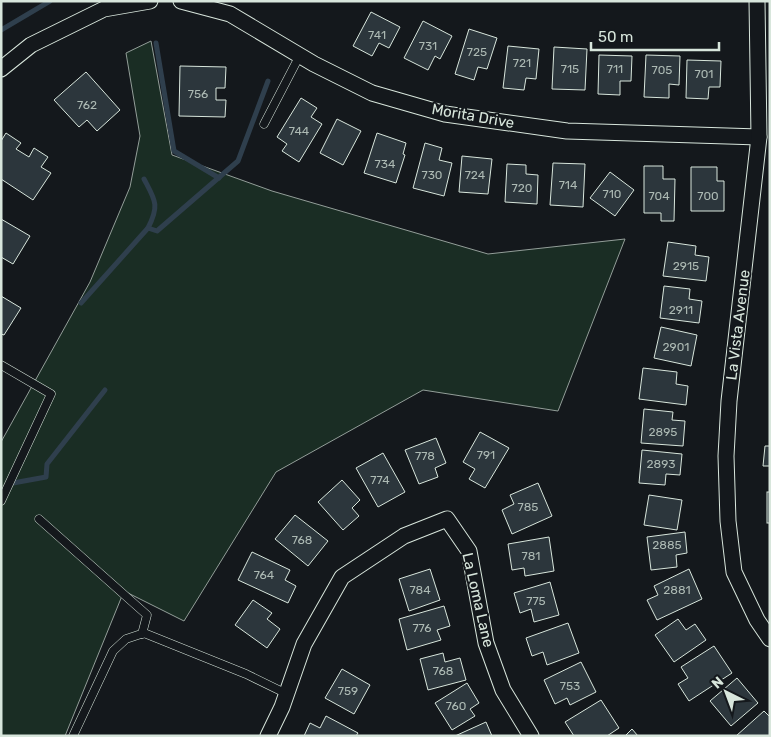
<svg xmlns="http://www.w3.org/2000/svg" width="771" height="737" font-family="Rubik,sans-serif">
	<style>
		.green { fill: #1a2d24; stroke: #939e99 }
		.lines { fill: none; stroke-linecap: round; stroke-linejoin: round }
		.stream { stroke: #2f3f4d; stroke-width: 5 }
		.building { fill: #2c363c; stroke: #d8e6dc }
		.lane-casing { stroke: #d8e6dc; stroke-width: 9 }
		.street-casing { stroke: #d8e6dc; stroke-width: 17 }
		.lane { stroke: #14181c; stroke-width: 8 }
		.street { stroke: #14181c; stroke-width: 15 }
		.labels { text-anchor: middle; stroke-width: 4; stroke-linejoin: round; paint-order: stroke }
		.number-label { font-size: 12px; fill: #adbab4 }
		.street-label { font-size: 15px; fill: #d8e6dc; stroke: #14181c }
	</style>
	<rect width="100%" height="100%" fill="#14181c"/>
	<!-- green -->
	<path class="green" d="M 151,41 L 172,155 L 272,191 L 488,254 L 625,239 L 558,411 L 423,390 L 276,472 L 184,621 L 124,591 L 65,736 L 1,736 L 1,442 L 90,282 L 130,187 L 140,136 L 126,53 Z"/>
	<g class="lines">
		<!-- stream -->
		<g class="stream">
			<path d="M 1,30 L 50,1"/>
			<path d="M 156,43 L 174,151 L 219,178"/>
			<path d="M 144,179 C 155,200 160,205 148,228"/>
			<path d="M 81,303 L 148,228 L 157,231 L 238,161 L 268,81"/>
			<path d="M 13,483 L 46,477 L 47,464 L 105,390"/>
		</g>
	</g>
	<!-- building -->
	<g class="building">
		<path d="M 371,12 L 400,27 L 389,48 L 379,43 L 372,56 L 353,46 Z"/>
		<path d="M 423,21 L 452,36 L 440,59 L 435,56 L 428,70 L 404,58 Z"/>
		<path d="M 469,29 L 497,38 L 487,69 L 478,67 L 474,80 L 455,74 Z"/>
		<path d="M 508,46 L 539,49 L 536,79 L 526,78 L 524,90 L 503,88 Z"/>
		<path d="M 554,47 L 587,49 L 585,90 L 552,89 Z"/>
		<path d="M 599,55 L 632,56 L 631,81 L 620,81 L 620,95 L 598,94 Z"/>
		<path d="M 646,55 L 680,56 L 679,85 L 669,84 L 669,98 L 644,97 Z"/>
		<path d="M 687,60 L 721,61 L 720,87 L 709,87 L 708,99 L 686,98 Z"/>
		<path d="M 180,66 L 226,67 L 225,88 L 216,88 L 216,100 L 226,100 L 225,117 L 179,116 Z"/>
		<path d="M 86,72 L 120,110 L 97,131 L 87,120 L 79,127 L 54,100 Z"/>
		<path d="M 301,98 L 317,108 L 311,117 L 322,124 L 299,162 L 282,151 L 287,144 L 277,137 Z"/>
		<path d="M 337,119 L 361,131 L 343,165 L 320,153 Z"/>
		<path d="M 6,133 L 21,143 L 16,149 L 29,157 L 34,148 L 48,157 L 41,167 L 51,173 L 33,200 L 1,179 L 1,141 Z"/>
		<path d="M 377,133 L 406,143 L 403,154 L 405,155 L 396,183 L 364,173 Z"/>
		<path d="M 425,143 L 442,148 L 439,160 L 452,163 L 444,196 L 413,188 Z"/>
		<path d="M 462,156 L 492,159 L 488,194 L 459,192 Z"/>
		<path d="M 553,163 L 585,164 L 583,207 L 550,205 Z"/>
		<path d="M 507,164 L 526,165 L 526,174 L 538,175 L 537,204 L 505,202 Z"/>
		<path d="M 644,166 L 663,166 L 663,179 L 675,179 L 674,221 L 661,221 L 661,213 L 644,213 Z"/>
		<path d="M 691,167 L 717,167 L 717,181 L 724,181 L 724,211 L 691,211 Z"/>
		<path d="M 610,172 L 634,190 L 615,216 L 590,198 Z"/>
		<path d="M 1,219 L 30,236 L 13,264 L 1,257 Z"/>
		<path d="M 668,242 L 696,246 L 695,255 L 709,257 L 706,281 L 663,276 Z"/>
		<path d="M 664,286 L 690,289 L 689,299 L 702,301 L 699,323 L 660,318 Z"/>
		<path d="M 1,296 L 21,308 L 4,335 L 1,334 Z"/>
		<path d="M 661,327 L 697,335 L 691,366 L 654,358 Z"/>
		<path d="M 643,368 L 677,372 L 676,384 L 688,386 L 686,405 L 639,399 Z"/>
		<path d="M 644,409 L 673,412 L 672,420 L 685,421 L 683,446 L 641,443 Z"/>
		<path d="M 480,432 L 509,448 L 485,488 L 469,479 L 475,469 L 463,462 Z"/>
		<path d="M 436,438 L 446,463 L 435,468 L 438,477 L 419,484 L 405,450 Z"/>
		<path d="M 765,446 L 770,446 L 770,466 L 763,466 Z"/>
		<path d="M 642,450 L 682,454 L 680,475 L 666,474 L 665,485 L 639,483 Z"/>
		<path d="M 383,453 L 405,492 L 378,507 L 356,468 Z"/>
		<path d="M 342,480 L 360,500 L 352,508 L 359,516 L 343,530 L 318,502 Z"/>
		<path d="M 538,483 L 552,516 L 512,534 L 502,510 L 514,504 L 510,495 Z"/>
		<rect x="767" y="492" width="3" height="31"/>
		<path d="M 649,495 L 682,500 L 677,530 L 644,525 Z"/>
		<path d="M 295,515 L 328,541 L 308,566 L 275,539 Z"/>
		<path d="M 685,532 L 687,553 L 676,555 L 677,567 L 651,570 L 647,537 Z"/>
		<path d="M 549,537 L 554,571 L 525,576 L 524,568 L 512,570 L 508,544 Z"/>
		<path d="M 252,552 L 290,570 L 285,580 L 296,586 L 288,603 L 238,580 Z"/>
		<path d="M 430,569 L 440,600 L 409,611 L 399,579 Z"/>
		<path d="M 689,569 L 702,599 L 657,620 L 647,600 L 658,595 L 654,586 Z"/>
		<path d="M 550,582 L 559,615 L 534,622 L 531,609 L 520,613 L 514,593 Z"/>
		<path d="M 253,600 L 272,613 L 267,619 L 280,629 L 267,648 L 235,625 Z"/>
		<path d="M 444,606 L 450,626 L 437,630 L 441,640 L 407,650 L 399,619 Z"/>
		<path d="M 678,619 L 686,630 L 695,624 L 706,640 L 674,662 L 655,635 Z"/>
		<path d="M 568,623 L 579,653 L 547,665 L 543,652 L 532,656 L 526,638 Z"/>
		<path d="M 714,646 L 732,673 L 689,701 L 678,684 L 688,678 L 681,667 Z"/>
		<path d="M 443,653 L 445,662 L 460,658 L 466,680 L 428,690 L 420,659 Z"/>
		<path d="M 581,662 L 596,692 L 570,705 L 567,698 L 555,704 L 544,680 Z"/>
		<path d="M 342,669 L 370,685 L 354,714 L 325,698 Z"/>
		<path d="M 737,678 L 758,703 L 731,726 L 710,701 Z"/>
		<path d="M 467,683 L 479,703 L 470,709 L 475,716 L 452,730 L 435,703 Z"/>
		<path d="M 601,700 L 619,728 L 607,736 L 574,736 L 565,722 Z"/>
		<path d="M 764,711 L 770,717 L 770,736 L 736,736 Z"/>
		<path d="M 326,716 L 358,733 L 356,736 L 304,736 L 310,723 L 320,728 Z"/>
		<path d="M 486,722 L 492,736 L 455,736 Z"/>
		<path d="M 632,729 L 638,736 L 625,736 Z"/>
	</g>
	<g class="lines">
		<defs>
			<g id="lane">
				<path d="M 264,124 L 300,55"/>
				<path d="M 1,365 L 51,394 L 1,501"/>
				<path d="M 39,519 L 147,615 L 142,634"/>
				<path d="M 73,736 L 113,651 L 126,639 L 144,633 L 246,674 L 287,694"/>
			</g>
			<g id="street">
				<path d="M 181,1 L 230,14 L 314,64 L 372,93 L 445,114 L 567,131 L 759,137"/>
				<path d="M 757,1 L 759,137 L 729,401 L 726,456 L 728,521 L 734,572 L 757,620 L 770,639"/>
				<path d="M 1,69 L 31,45 L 104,9 L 150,1"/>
				<path d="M 268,736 L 282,707 L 304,644 L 342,577 L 404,536 L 447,519 L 469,551 L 486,643 L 503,690 L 531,736"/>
			</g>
		</defs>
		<!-- lane casing -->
		<use href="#lane" class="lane-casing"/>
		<!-- street casing -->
		<use href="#street" class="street-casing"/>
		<!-- lane -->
		<use href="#lane" class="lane"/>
		<!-- street -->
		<use href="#street" class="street"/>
	</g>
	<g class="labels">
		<!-- number labels -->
		<g class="number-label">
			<text x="377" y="39">741</text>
			<text x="428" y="50">731</text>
			<text x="477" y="56">725</text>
			<text x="522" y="67">721</text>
			<text x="570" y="73">715</text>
			<text x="615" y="73">711</text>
			<text x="662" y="74">705</text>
			<text x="704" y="78">701</text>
			<text x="198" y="98">756</text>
			<text x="87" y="109">762</text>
			<text x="299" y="135">744</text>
			<text x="385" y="168">734</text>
			<text x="432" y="179">730</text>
			<text x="475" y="179">724</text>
			<text x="568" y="189">714</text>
			<text x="522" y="192">720</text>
			<text x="612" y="198">710</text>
			<text x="659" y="200">704</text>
			<text x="708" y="200">700</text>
			<text x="686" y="270">2915</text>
			<text x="681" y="314">2911</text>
			<text x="676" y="351">2901</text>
			<text x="663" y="436">2895</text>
			<text x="486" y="459">791</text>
			<text x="425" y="460">778</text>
			<text x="661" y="468">2893</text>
			<text x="380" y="484">774</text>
			<text x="528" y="511">785</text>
			<text x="302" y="544">768</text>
			<text x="667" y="549">2885</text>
			<text x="531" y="560">781</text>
			<text x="264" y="579">764</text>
			<text x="420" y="594">784</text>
			<text x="677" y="594">2881</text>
			<text x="536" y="605">775</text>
			<text x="422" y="632">776</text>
			<text x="443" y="675">768</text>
			<text x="570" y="690">753</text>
			<text x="348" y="695">759</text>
			<text x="456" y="710">760</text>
		</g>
		<!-- street labels -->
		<g class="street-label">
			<text transform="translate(473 116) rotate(10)" y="5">Morita Drive</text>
			<text transform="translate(738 325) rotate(-83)" y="5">La Vista Avenue</text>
			<text transform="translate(478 600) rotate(77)" y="5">La Loma Lane</text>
		</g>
	</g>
	<!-- border -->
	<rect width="771" height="737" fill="none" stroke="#d8e6dc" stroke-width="5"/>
	<!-- north arrow -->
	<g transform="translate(726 692) rotate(318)" stroke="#14181c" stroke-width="4" paint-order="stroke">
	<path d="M0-4L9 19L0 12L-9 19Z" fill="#d8e6dc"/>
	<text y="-8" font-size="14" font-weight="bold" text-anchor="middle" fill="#d8e6dc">N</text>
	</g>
	<!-- scale -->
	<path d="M591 42v8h128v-8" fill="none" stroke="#d8e6dc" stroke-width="2.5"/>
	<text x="598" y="42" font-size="15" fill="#d8e6dc" stroke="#14181c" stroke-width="4" paint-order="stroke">50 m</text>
</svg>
